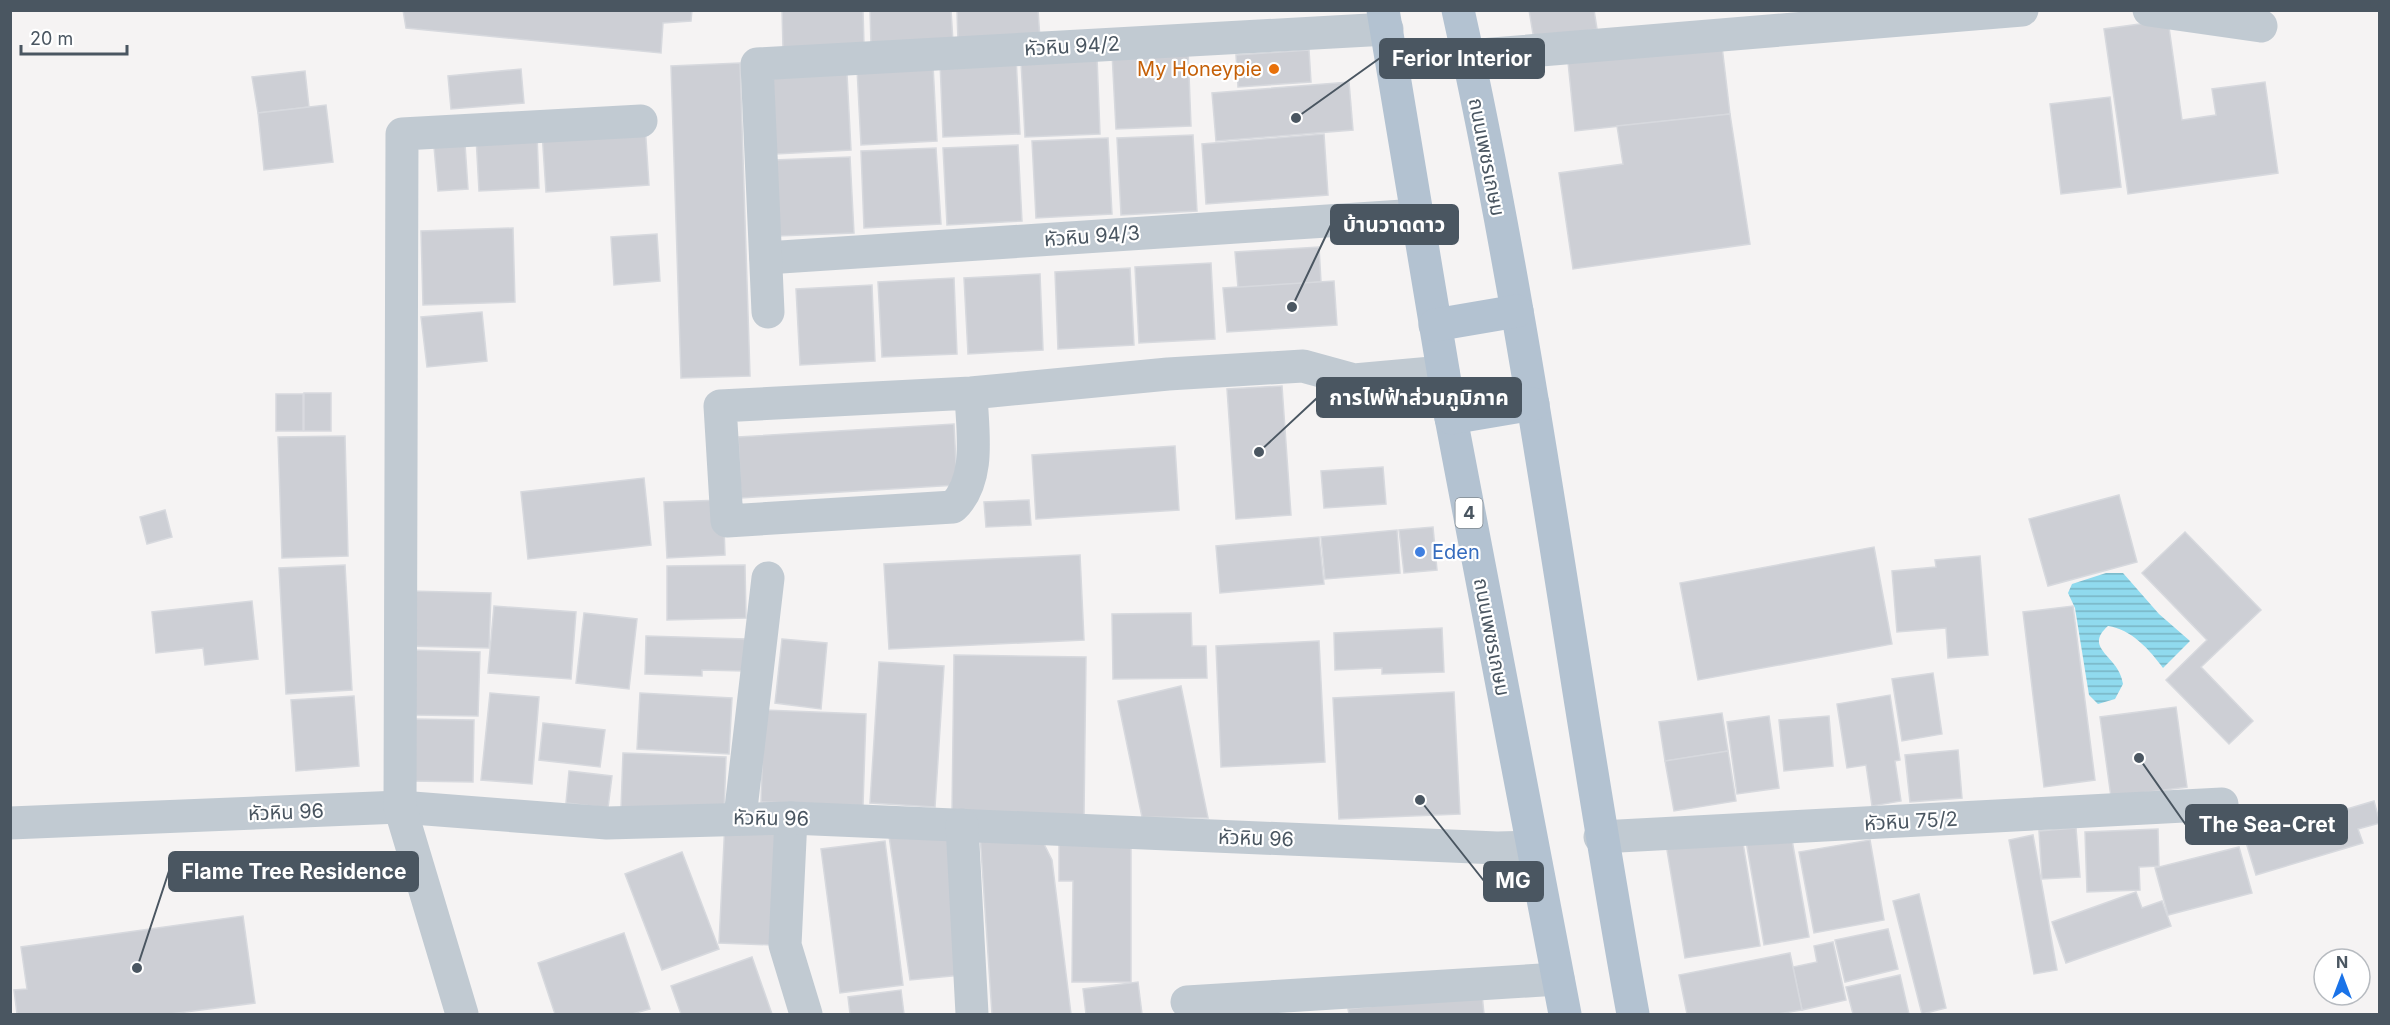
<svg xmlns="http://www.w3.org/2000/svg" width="2390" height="1025" font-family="Inter,'Noto Sans Thai',sans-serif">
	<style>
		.water { fill: url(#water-rules) }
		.building { fill: #cdcfd5; stroke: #d7d9de; stroke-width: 1.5 }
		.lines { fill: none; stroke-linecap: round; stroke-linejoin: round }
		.minor { stroke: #c1cad2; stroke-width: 33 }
		.major { stroke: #b3c2d1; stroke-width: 33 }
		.food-dot { fill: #e8710a; stroke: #fff; stroke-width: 2 }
		.shop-dot { fill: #3f7fe0; stroke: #fff; stroke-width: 2 }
		.labels { text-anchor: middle; stroke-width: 4.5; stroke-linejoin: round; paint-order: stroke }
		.shield { fill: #fff; stroke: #808990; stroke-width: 1.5 }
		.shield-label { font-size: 18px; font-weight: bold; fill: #4a5661 }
		.street-label { font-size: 20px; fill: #4a5661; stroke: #fff }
		.food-label { font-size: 20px; fill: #c56008; stroke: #fff; text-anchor: end }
		.shop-label { font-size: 20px; fill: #366cbe; stroke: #fff; text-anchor: start }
		.leader { fill: none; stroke: #4a5661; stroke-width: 2 }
		.callout-dot { fill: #4a5661; stroke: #fff; stroke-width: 2 }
		.callout { fill: #4a5661; stroke: #4a5661; stroke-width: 2 }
		.callout-label { font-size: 21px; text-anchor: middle; font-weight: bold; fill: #fff }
	</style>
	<defs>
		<pattern id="water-rules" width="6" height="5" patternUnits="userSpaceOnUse" patternTransform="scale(1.5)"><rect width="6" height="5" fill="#90daee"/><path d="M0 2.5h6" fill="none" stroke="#78b4c4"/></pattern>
	</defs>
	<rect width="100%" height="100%" fill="#f5f3f3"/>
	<!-- water -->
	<path class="water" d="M 2106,573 L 2123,573 L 2159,614 L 2190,641 L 2163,668 C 2150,650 2131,629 2108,626 C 2082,649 2120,656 2123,684 L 2115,699 L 2098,704 L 2089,695 L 2075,608 L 2068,593 L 2072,584 Z"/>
	<!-- building -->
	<g class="building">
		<path d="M 403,10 L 692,10 L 691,21 L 663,23 L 661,53 L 406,28 Z"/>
		<path d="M 782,10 L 863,10 L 864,45 L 783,48 Z"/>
		<path d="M 870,10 L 951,10 L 953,42 L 871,45 Z"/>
		<path d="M 957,10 L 1038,10 L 1040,39 L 958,42 Z"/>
		<path d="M 1529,10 L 1594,10 L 1597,29 L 1534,40 Z"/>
		<path d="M 2168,20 L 2182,120 L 2216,115 L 2212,89 L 2265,82 L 2278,173 L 2128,194 L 2104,29 Z"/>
		<path d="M 1722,46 L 1730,114 L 1575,131 L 1568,62 Z"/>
		<path d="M 1188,49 L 1191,126 L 1116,129 L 1112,53 Z"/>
		<path d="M 1309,50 L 1311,82 L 1238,87 L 1236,55 Z"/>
		<path d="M 1016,57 L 1020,134 L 943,137 L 940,62 Z"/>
		<path d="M 1097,57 L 1100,134 L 1025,137 L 1021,62 Z"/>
		<path d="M 740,63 L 750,376 L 681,378 L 671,66 Z"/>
		<path d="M 933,65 L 937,141 L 861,145 L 857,69 Z"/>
		<path d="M 521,69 L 524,103 L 451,109 L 448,76 Z"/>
		<path d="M 305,71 L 309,107 L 258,113 L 252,77 Z"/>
		<path d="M 847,74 L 851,150 L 776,154 L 772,77 Z"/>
		<path d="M 1349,82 L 1353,130 L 1216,141 L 1212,93 Z"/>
		<path d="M 2110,97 L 2121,187 L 2061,194 L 2050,104 Z"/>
		<path d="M 326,105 L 333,162 L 264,170 L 258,113 Z"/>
		<path d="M 1730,114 L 1750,244 L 1573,269 L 1559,173 L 1623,164 L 1617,126 Z"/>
		<path d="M 645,124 L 649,185 L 546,192 L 542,132 Z"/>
		<path d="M 537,134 L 539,188 L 479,191 L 476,137 Z"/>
		<path d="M 1324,134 L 1328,195 L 1206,204 L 1202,144 Z"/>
		<path d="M 1193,135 L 1197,211 L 1121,215 L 1117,138 Z"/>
		<path d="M 1108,138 L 1112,214 L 1036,218 L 1032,141 Z"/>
		<path d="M 465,144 L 468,189 L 438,191 L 434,147 Z"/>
		<path d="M 1018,145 L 1022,221 L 947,225 L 943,148 Z"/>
		<path d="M 936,148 L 941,224 L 864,228 L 861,151 Z"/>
		<path d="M 850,157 L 854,233 L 778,236 L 774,160 Z"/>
		<path d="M 513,228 L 515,302 L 423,305 L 421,231 Z"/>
		<path d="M 657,234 L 660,281 L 614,285 L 611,237 Z"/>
		<path d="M 1319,247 L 1321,282 L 1238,288 L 1235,252 Z"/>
		<path d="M 1211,263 L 1215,339 L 1139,343 L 1135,267 Z"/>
		<path d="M 1130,268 L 1134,345 L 1058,349 L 1055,272 Z"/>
		<path d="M 1040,274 L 1043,350 L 968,354 L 964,278 Z"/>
		<path d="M 954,278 L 957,354 L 882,357 L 878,282 Z"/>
		<path d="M 1334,281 L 1337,325 L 1227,332 L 1223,288 Z"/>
		<path d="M 872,285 L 875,361 L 800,365 L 796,289 Z"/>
		<path d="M 482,312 L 487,361 L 427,367 L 421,317 Z"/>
		<path d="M 1282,386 L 1291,515 L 1236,519 L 1227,389 Z"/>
		<rect x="304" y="393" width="27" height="38"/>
		<rect x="276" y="394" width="27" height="37"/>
		<path d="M 954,424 L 957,485 L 741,498 L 738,437 Z"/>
		<path d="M 345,436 L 348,556 L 282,558 L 278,437 Z"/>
		<path d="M 1175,446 L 1179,510 L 1036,519 L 1032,455 Z"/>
		<path d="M 1383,467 L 1386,504 L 1324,508 L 1321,471 Z"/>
		<path d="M 644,478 L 651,545 L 528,559 L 521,492 Z"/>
		<path d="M 2119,495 L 2137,562 L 2048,586 L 2029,519 Z"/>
		<path d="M 723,500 L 725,555 L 667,558 L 664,502 Z"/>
		<path d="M 1029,500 L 1031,525 L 986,527 L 984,502 Z"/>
		<path d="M 165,510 L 172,537 L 147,544 L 140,517 Z"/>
		<path d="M 1433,527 L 1437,570 L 1404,573 L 1399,530 Z"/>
		<path d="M 1397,530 L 1400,573 L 1325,579 L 1321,537 Z"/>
		<path d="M 2185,532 L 2261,610 L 2201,667 L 2253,721 L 2229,744 L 2166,680 L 2207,640 L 2142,573 Z"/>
		<path d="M 1319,537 L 1324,584 L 1220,593 L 1216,546 Z"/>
		<path d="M 1874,547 L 1892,644 L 1698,680 L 1680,583 Z"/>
		<path d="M 1080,555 L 1084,640 L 889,649 L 884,564 Z"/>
		<path d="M 1980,556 L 1988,655 L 1948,658 L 1946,628 L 1897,632 L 1892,571 L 1936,567 L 1935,560 Z"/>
		<path d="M 345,565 L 352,690 L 286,694 L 279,568 Z"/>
		<path d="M 745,565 L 746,618 L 667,620 L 667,566 Z"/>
		<path d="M 408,591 L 491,593 L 489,648 L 406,646 Z"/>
		<path d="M 252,601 L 258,659 L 205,665 L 203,648 L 156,653 L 152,612 Z"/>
		<path d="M 494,606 L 576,612 L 571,679 L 488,673 Z"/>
		<path d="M 2073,606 L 2095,780 L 2044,787 L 2023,612 Z"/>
		<path d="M 584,613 L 637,619 L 629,689 L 576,683 Z"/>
		<path d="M 1191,613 L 1192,646 L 1206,646 L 1207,678 L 1113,679 L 1112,614 Z"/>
		<path d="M 1442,628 L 1444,672 L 1382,674 L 1382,668 L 1335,670 L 1334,633 Z"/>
		<path d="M 646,636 L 746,639 L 744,671 L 702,670 L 702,676 L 645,674 Z"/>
		<path d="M 782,639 L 827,643 L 821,709 L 775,703 Z"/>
		<path d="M 1319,641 L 1325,762 L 1221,767 L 1216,646 Z"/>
		<path d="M 410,650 L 480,652 L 478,716 L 416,715 Z"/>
		<path d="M 954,655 L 1086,657 L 1084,815 L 952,814 Z"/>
		<path d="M 879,662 L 944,666 L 935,807 L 870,803 Z"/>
		<path d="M 1933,673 L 1942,734 L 1902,741 L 1892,679 Z"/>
		<path d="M 1181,686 L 1208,818 L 1142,817 L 1118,701 Z"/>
		<path d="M 1454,692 L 1460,814 L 1339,819 L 1333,698 Z"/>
		<path d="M 490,693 L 539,697 L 532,784 L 481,780 Z"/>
		<path d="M 640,693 L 732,698 L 729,754 L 637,749 Z"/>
		<path d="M 1890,695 L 1900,760 L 1895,761 L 1901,801 L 1872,806 L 1866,765 L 1847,768 L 1837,704 Z"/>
		<path d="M 354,696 L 359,766 L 296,771 L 291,700 Z"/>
		<path d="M 2176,707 L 2187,787 L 2111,797 L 2100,717 Z"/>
		<path d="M 764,710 L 866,714 L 863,806 L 761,802 Z"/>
		<path d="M 1722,713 L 1728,751 L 1665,761 L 1659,722 Z"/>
		<path d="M 1769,716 L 1779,788 L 1737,794 L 1727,722 Z"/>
		<path d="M 1829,716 L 1833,766 L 1784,771 L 1779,720 Z"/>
		<path d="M 412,719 L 474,720 L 473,782 L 410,781 Z"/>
		<path d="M 543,723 L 605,730 L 600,767 L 539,760 Z"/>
		<path d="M 1958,750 L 1962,798 L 1910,802 L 1905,755 Z"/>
		<path d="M 1728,751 L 1736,801 L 1674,811 L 1665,761 Z"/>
		<path d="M 623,753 L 726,757 L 724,813 L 621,809 Z"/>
		<path d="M 569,771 L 612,776 L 608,808 L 566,803 Z"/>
		<path d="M 2374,801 L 2380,823 L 2358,829 L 2363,843 L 2256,875 L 2245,839 Z"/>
		<path d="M 725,822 L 778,824 L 772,945 L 719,943 Z"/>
		<path d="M 2076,828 L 2080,877 L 2042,879 L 2039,831 Z"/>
		<path d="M 2158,829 L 2159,866 L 2139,867 L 2140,890 L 2087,892 L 2085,832 Z"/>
		<path d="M 1741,831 L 1760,946 L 1685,958 L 1666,844 Z"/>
		<path d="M 980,834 L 1039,834 L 1052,860 L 1071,1014 L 992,1014 Z"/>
		<path d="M 1791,834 L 1809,937 L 1764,945 L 1746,841 Z"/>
		<path d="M 2033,835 L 2057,970 L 2034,974 L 2009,840 Z"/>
		<path d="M 889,836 L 949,838 L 962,975 L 910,980 Z"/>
		<path d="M 1059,837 L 1131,837 L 1131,982 L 1072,982 L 1073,881 L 1059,881 Z"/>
		<path d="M 1870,840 L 1884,920 L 1814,933 L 1799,852 Z"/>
		<path d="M 885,841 L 903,985 L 840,993 L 821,849 Z"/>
		<path d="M 2239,847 L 2252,893 L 2168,915 L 2155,868 Z"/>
		<path d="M 682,852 L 719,949 L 662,970 L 625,874 Z"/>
		<path d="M 2136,892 L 2142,908 L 2162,901 L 2171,926 L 2066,963 L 2052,922 Z"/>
		<path d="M 1919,894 L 1946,1008 L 1922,1014 L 1893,901 Z"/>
		<path d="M 243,916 L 255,1003 L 170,1014 L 17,1014 L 14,990 L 27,989 L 21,947 Z"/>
		<path d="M 1888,929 L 1898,969 L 1845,982 L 1835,940 Z"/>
		<path d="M 624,933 L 650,1009 L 632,1014 L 555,1014 L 538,963 Z"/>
		<path d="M 1833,942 L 1846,1000 L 1802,1010 L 1793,967 L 1817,962 L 1814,946 Z"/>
		<path d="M 1790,953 L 1802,1010 L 1778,1014 L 1687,1014 L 1679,975 Z"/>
		<path d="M 752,957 L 772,1014 L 681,1014 L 671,986 Z"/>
		<path d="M 1900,975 L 1909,1014 L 1853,1014 L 1846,987 Z"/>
		<path d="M 1138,982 L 1142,1014 L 1086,1014 L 1083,989 Z"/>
		<path d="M 901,990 L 904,1014 L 850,1014 L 848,997 Z"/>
		<path d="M 1482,994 L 1484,1014 L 1349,1014 L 1348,1009 Z"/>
	</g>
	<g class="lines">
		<!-- minor -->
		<g class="minor">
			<path d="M 2149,10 L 2261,26"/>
			<path d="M 1468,56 L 2022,10"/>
			<path d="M 766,258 L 1418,215"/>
			<path d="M 768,312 L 757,64 L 1387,29"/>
			<path d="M 971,393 C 972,429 982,479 953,507 L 727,521 L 720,406 L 971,393 L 1168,374 L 1303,366 L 1354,380 L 1443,372"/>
			<path d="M 740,817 L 768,578"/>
			<path d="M 791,818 L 785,945 L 806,1014"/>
			<path d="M 10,823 L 400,807 L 607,823 L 791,818 L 1497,848 L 1532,847"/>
			<path d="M 962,825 L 972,1014"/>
			<path d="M 1600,837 L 2222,804"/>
			<path d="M 1187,1002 L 1558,979"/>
			<path d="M 462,1014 L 400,807 L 402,134 L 641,121"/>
		</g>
		<!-- major -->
		<g class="major">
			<path d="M 1383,10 L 1451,418 L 1565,1014"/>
			<path d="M 1458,10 C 1532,342 1572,680 1633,1014"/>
			<path d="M 1435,325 L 1517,311"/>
			<path d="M 1451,418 L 1533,404"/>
		</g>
	</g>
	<!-- markers -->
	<circle class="food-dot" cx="1274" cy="69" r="6"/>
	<circle class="shop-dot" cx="1420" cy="552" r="6"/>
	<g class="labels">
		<!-- shield labels -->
		<rect class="shield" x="1455.5" y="498" width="27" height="30" rx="4.5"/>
		<g class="shield-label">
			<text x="1469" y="519">4</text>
		</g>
		<!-- street labels -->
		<g class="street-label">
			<text transform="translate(1072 46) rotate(-3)" y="7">หัวหิน 94/2</text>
			<text transform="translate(1487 157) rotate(79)" y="7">ถนนเพชรเกษม</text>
			<text transform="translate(1092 236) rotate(-4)" y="7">หัวหิน 94/3</text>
			<text transform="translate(1492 637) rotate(79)" y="7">ถนนเพชรเกษม</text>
			<text transform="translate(286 812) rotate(-2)" y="7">หัวหิน 96</text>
			<text transform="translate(771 818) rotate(1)" y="7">หัวหิน 96</text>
			<text transform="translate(1911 821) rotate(-3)" y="7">หัวหิน 75/2</text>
			<text transform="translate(1256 838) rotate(2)" y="7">หัวหิน 96</text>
		</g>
		<!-- food labels -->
		<g class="food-label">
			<text x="1262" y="76">My Honeypie</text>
		</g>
		<!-- shop labels -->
		<g class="shop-label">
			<text x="1432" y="559">Eden</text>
		</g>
	</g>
	<!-- callouts -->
	<path class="leader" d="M1296 118L1380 58M1292 307L1331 225M1259 452L1317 398M2139 758L2186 825M137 968L169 871M1420 800L1484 881"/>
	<g class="callout-dot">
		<circle cx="1296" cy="118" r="6"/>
		<circle cx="1292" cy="307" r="6"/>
		<circle cx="1259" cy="452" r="6"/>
		<circle cx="2139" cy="758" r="6"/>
		<circle cx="137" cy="968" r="6"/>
		<circle cx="1420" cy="800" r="6"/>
	</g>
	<g class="callout">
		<rect x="1380" y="39" width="164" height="39" rx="6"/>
		<rect x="1331" y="205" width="127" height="39" rx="6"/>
		<rect x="1317" y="378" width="204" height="39" rx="6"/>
		<rect x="2186" y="805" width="161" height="39" rx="6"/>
		<rect x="169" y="852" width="249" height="39" rx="6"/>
		<rect x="1484" y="862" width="59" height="39" rx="6"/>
	</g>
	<g class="callout-label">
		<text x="1462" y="66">Ferior Interior</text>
		<text x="1394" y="232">บ้านวาดดาว</text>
		<text x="1419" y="405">การไฟฟ้าส่วนภูมิภาค</text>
		<text x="2267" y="832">The Sea-Cret</text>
		<text x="294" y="879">Flame Tree Residence</text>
		<text x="1513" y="888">MG</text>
	</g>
	<!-- border -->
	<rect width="2390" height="1025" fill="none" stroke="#4a5661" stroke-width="24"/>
	<!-- north arrow -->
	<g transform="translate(2342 977)"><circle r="28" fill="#ffffff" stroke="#b7bbc0" stroke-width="1.5"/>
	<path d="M0-4.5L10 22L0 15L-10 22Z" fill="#1a73e8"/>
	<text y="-9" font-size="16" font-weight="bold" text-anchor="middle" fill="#4a5661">N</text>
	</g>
	<!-- scale -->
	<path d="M21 45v9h106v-9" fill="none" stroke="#4a5661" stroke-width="3"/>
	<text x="30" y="45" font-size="18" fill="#4a5661" stroke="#ffffff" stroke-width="4.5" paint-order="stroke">20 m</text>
</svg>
